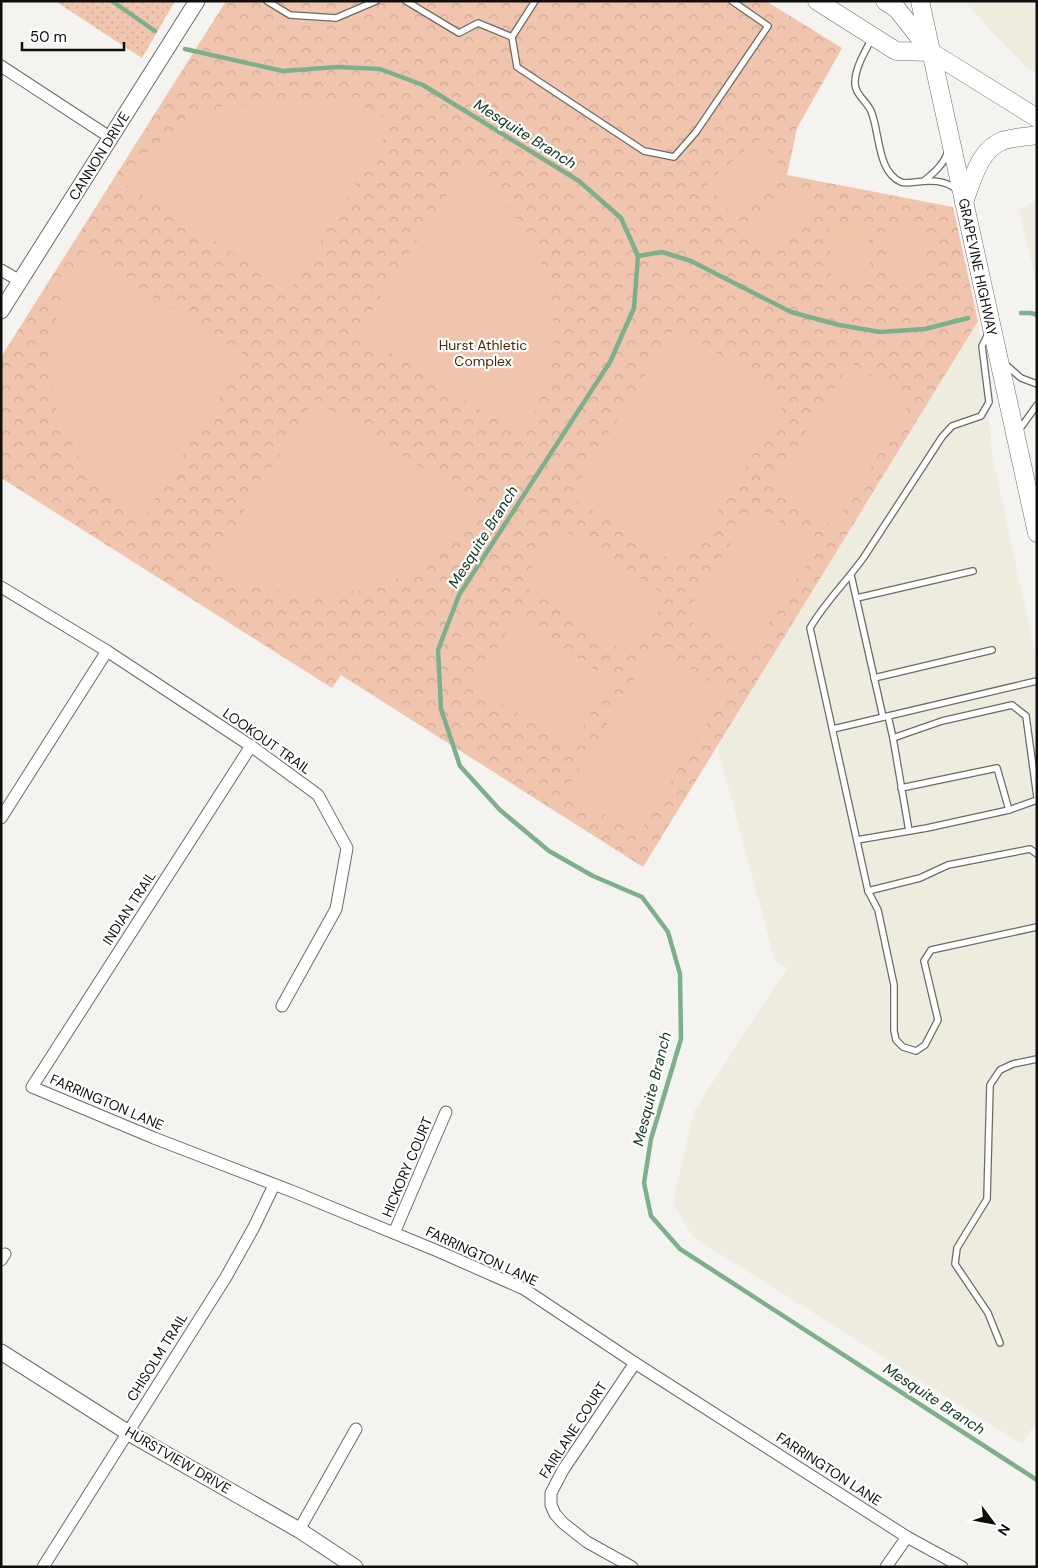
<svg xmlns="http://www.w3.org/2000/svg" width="1038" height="1568" font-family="'DM Sans',sans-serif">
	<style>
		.built { fill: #edecdf }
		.grass { fill: url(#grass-dots) }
		.park { fill: url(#park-crowns) }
		.pitch { fill: #f1c5ad }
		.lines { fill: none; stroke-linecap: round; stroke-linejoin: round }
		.stream { stroke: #7cb08a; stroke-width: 4.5 }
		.lane-casing { stroke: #6b6b67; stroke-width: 8 }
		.street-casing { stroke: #6b6b67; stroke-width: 13 }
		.secondary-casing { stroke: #6b6b67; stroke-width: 17 }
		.primary-casing { stroke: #6b6b67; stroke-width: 19 }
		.lane { stroke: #fff; stroke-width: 5.5 }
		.street { stroke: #fff; stroke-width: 11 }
		.secondary { stroke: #fff; stroke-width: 15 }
		.primary { stroke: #fff; stroke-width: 18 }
		.labels { text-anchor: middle; stroke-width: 4.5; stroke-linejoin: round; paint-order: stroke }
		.street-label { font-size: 14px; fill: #0e0e0c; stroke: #fff }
		.park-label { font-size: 14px; fill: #562500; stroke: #fff }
		.water-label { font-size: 15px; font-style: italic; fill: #0d361c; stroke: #fff }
	</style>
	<defs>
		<pattern id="grass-dots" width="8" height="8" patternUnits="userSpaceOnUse" patternTransform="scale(1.25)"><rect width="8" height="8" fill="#f1c5ad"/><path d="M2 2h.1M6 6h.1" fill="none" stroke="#cda894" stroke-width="1.8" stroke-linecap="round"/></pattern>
		<pattern id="park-crowns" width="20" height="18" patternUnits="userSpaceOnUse" patternTransform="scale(1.25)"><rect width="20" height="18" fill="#f1c5ad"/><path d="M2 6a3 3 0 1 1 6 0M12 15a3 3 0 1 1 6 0" fill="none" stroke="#cda894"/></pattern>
	</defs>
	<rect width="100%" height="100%" fill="#f4f3ef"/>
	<!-- built -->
	<g class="built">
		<path d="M 966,1 L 1037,1 L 1037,73 L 1025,66 L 967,5 Z"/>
		<path d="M 1037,199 L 1037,285 L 1019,211 Z"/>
		<path d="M 978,321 L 993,458 L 1037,662 L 1037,1421 L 1022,1444 L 693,1237 L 673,1203 L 694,1111 L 787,968 L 775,961 L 717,746 Z"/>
	</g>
	<!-- grass -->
	<path class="grass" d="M 55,1 L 175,1 L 142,58 Z"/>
	<!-- park -->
	<path class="park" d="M 226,1 L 766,1 L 842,48 L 797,128 L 787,175 L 953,207 L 978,321 L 643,867 L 341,675 L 332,688 L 1,478 L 1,357 Z"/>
	<!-- pitch -->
	<g class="pitch">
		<path d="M 340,99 L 371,110 L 393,123 L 291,289 L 123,183 L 147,152 L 174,130 L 222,106 Z"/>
		<path d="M 758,139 L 783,169 L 731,213 L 706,183 Z"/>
		<path d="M 464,168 C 471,172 478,175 484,180 C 510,200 541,255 549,286 C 554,305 555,347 551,366 C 545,391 534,414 523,437 L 358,332 Z"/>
		<path d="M 793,184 L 819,211 L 769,255 L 745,226 Z"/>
		<path d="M 923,222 L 926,279 L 888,279 L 887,223 Z"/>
		<path d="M 868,224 L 870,280 L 831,282 L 830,225 Z"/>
		<path d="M 83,252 L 246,356 L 141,521 L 119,504 L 99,485 L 79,457 L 59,421 L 52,384 L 51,349 L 58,311 L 67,278 Z"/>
		<path d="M 675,327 L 789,397 L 683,567 L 570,496 Z"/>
		<path d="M 850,363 L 911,402 L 833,527 L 771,488 Z"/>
		<path d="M 314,400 L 481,506 C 434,569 384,598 305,593 C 285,592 263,590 245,582 C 233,577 222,569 211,563 Z"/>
		<path d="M 755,506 L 818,546 L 747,658 L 684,617 Z"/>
		<path d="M 558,526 L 668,597 L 630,655 L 521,584 Z"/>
		<path d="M 515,619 L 612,680 L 570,746 L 473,685 Z"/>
		<path d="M 654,647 L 726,691 L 638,835 L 566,791 Z"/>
	</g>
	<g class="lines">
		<!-- stream -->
		<g class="stream">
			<path d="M 112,1 L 155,31"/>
			<path d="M 185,49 L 283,71 L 338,67 L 380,69 L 423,85 L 579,181 L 621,218 L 638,256 L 634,308 L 610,362 L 459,595 L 438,650 L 441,709 L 460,766 L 500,810 L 549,851 L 593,876 L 642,897 L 668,932 L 680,974 L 681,1039 L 651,1139 L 644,1183 L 651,1216 L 680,1249 L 1037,1480"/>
			<path d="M 638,256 L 662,252 L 691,261 L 791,312 L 839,325 L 880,332 L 925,329 L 968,318"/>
			<path d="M 1021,313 L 1031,313 L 1037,315"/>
		</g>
		<defs>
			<g id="lane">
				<path d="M 267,1 L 290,15 L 336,18 L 376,1"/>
				<path d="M 406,1 L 459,33 L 478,23 L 512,37 L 517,67 L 644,151 L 674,157 L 696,132 L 768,26 L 732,1"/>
				<path d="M 512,37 L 535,1"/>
				<path d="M 872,38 C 865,52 856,66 855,81 C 854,94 866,100 871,111 C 880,132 877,172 901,182 C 906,184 911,182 916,182 C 931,180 944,180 956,189"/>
				<path d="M 925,180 C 935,172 944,164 948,151"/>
				<path d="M 989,332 L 982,346 L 989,402 L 981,416 L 952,426 L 942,437 L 864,557 C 847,581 825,602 810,628 L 868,891 L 920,878 L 948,865 L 1030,849 L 1037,854"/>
				<path d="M 1005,364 L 1021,378 L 1037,384"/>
				<path d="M 1019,430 L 1037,405"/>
				<path d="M 851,575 L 883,717"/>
				<path d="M 857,598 L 973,571"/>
				<path d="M 874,678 L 992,650"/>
				<path d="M 888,716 L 893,738 L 942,721 L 1012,705 L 1026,716 L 1037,797"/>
				<path d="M 833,729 L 1037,681"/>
				<path d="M 893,738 L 909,831"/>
				<path d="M 901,788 L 997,768 L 1009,810"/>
				<path d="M 857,840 L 927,828 L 1009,810 L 1037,800"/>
				<path d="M 868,891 L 878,910 L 894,985 L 894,1031 L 896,1040 L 903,1047 L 916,1051 L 925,1045 L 938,1020 L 924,961 L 931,950 L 1037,927"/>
				<path d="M 1000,1343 L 988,1313 L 955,1264 L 957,1248 L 987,1199 L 990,1085 L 1000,1070 L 1013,1064 L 1037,1059"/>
			</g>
			<g id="street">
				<path d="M 1,66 L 111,138"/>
				<path d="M 1,270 L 20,281"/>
				<path d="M 1,587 L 107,651 L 251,746 L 318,795 L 347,848 L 336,909 L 282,1006"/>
				<path d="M 251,746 L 32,1087 L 154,1138 L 294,1192 L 440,1252 L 524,1289 L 635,1363 L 907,1537 L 962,1567"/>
				<path d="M 1,818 L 107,651"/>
				<path d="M 394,1233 L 446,1112"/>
				<path d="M 1,1260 L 5,1254"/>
				<path d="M 299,1530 L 356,1429"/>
				<path d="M 43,1567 L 226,1277 L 254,1227 L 274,1185"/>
				<path d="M 632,1567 L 587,1542 L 563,1523 L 555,1514 L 551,1505 L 551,1493 L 563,1470 L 635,1363"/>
				<path d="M 886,1567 L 907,1537"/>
			</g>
			<g id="secondary">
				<path d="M 1,311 L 197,1"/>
				<path d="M 1,1352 L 127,1432 L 299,1530 L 355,1567"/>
			</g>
			<g id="primary">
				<path d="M 817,1 L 896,51 L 931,52"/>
				<path d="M 885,1 L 897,9 L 931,52 L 1037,118"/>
				<path d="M 920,1 L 1037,533"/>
				<path d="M 964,202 C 972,181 979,150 1002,141 C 1013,137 1026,137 1037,135"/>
			</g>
		</defs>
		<!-- lane casing -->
		<use href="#lane" class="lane-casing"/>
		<!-- street casing -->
		<use href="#street" class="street-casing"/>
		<!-- secondary casing -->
		<use href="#secondary" class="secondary-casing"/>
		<!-- primary casing -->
		<use href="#primary" class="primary-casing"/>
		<!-- lane -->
		<use href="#lane" class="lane"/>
		<!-- street -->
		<use href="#street" class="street"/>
		<!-- secondary -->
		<use href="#secondary" class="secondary"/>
		<!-- primary -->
		<use href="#primary" class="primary"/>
	</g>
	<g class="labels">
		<!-- street labels -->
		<g class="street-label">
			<text transform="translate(99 156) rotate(-58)" y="5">CANNON DRIVE</text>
			<text transform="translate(978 267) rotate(78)" y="5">GRAPEVINE HIGHWAY</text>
			<text transform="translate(267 741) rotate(35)" y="5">LOOKOUT TRAIL</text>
			<text transform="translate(129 908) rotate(-57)" y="5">INDIAN TRAIL</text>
			<text transform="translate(107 1102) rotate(23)" y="5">FARRINGTON LANE</text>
			<text transform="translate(407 1167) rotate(-67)" y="5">HICKORY COURT</text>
			<text transform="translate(482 1256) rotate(25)" y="5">FARRINGTON LANE</text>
			<text transform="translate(157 1357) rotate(-58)" y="5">CHISOLM TRAIL</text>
			<text transform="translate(573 1430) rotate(-57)" y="5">FAIRLANE COURT</text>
			<text transform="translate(178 1460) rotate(30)" y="5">HURSTVIEW DRIVE</text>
			<text transform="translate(829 1469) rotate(33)" y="5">FARRINGTON LANE</text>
		</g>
		<!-- park labels -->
		<g class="park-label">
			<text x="483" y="350">Hurst Athletic<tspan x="483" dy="16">Complex</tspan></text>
		</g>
		<!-- water labels -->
		<g class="water-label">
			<text transform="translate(525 134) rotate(32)" y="5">Mesquite Branch</text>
			<text transform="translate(483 537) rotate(-58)" y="5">Mesquite Branch</text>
			<text transform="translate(652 1089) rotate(-76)" y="5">Mesquite Branch</text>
			<text transform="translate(934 1399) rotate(33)" y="5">Mesquite Branch</text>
		</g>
	</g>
	<!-- border -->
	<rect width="1038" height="1568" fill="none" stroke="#0e0e0c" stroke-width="5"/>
	<!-- north arrow -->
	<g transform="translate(993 1523) rotate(122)" stroke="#ffffff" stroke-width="4" paint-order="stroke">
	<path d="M0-4L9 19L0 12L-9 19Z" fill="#0e0e0c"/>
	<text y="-8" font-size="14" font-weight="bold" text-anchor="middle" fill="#0e0e0c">N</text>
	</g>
	<!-- scale -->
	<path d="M22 42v8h102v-8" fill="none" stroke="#0e0e0c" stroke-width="2.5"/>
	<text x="30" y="42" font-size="15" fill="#0e0e0c" stroke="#ffffff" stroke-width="4" paint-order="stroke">50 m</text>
</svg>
